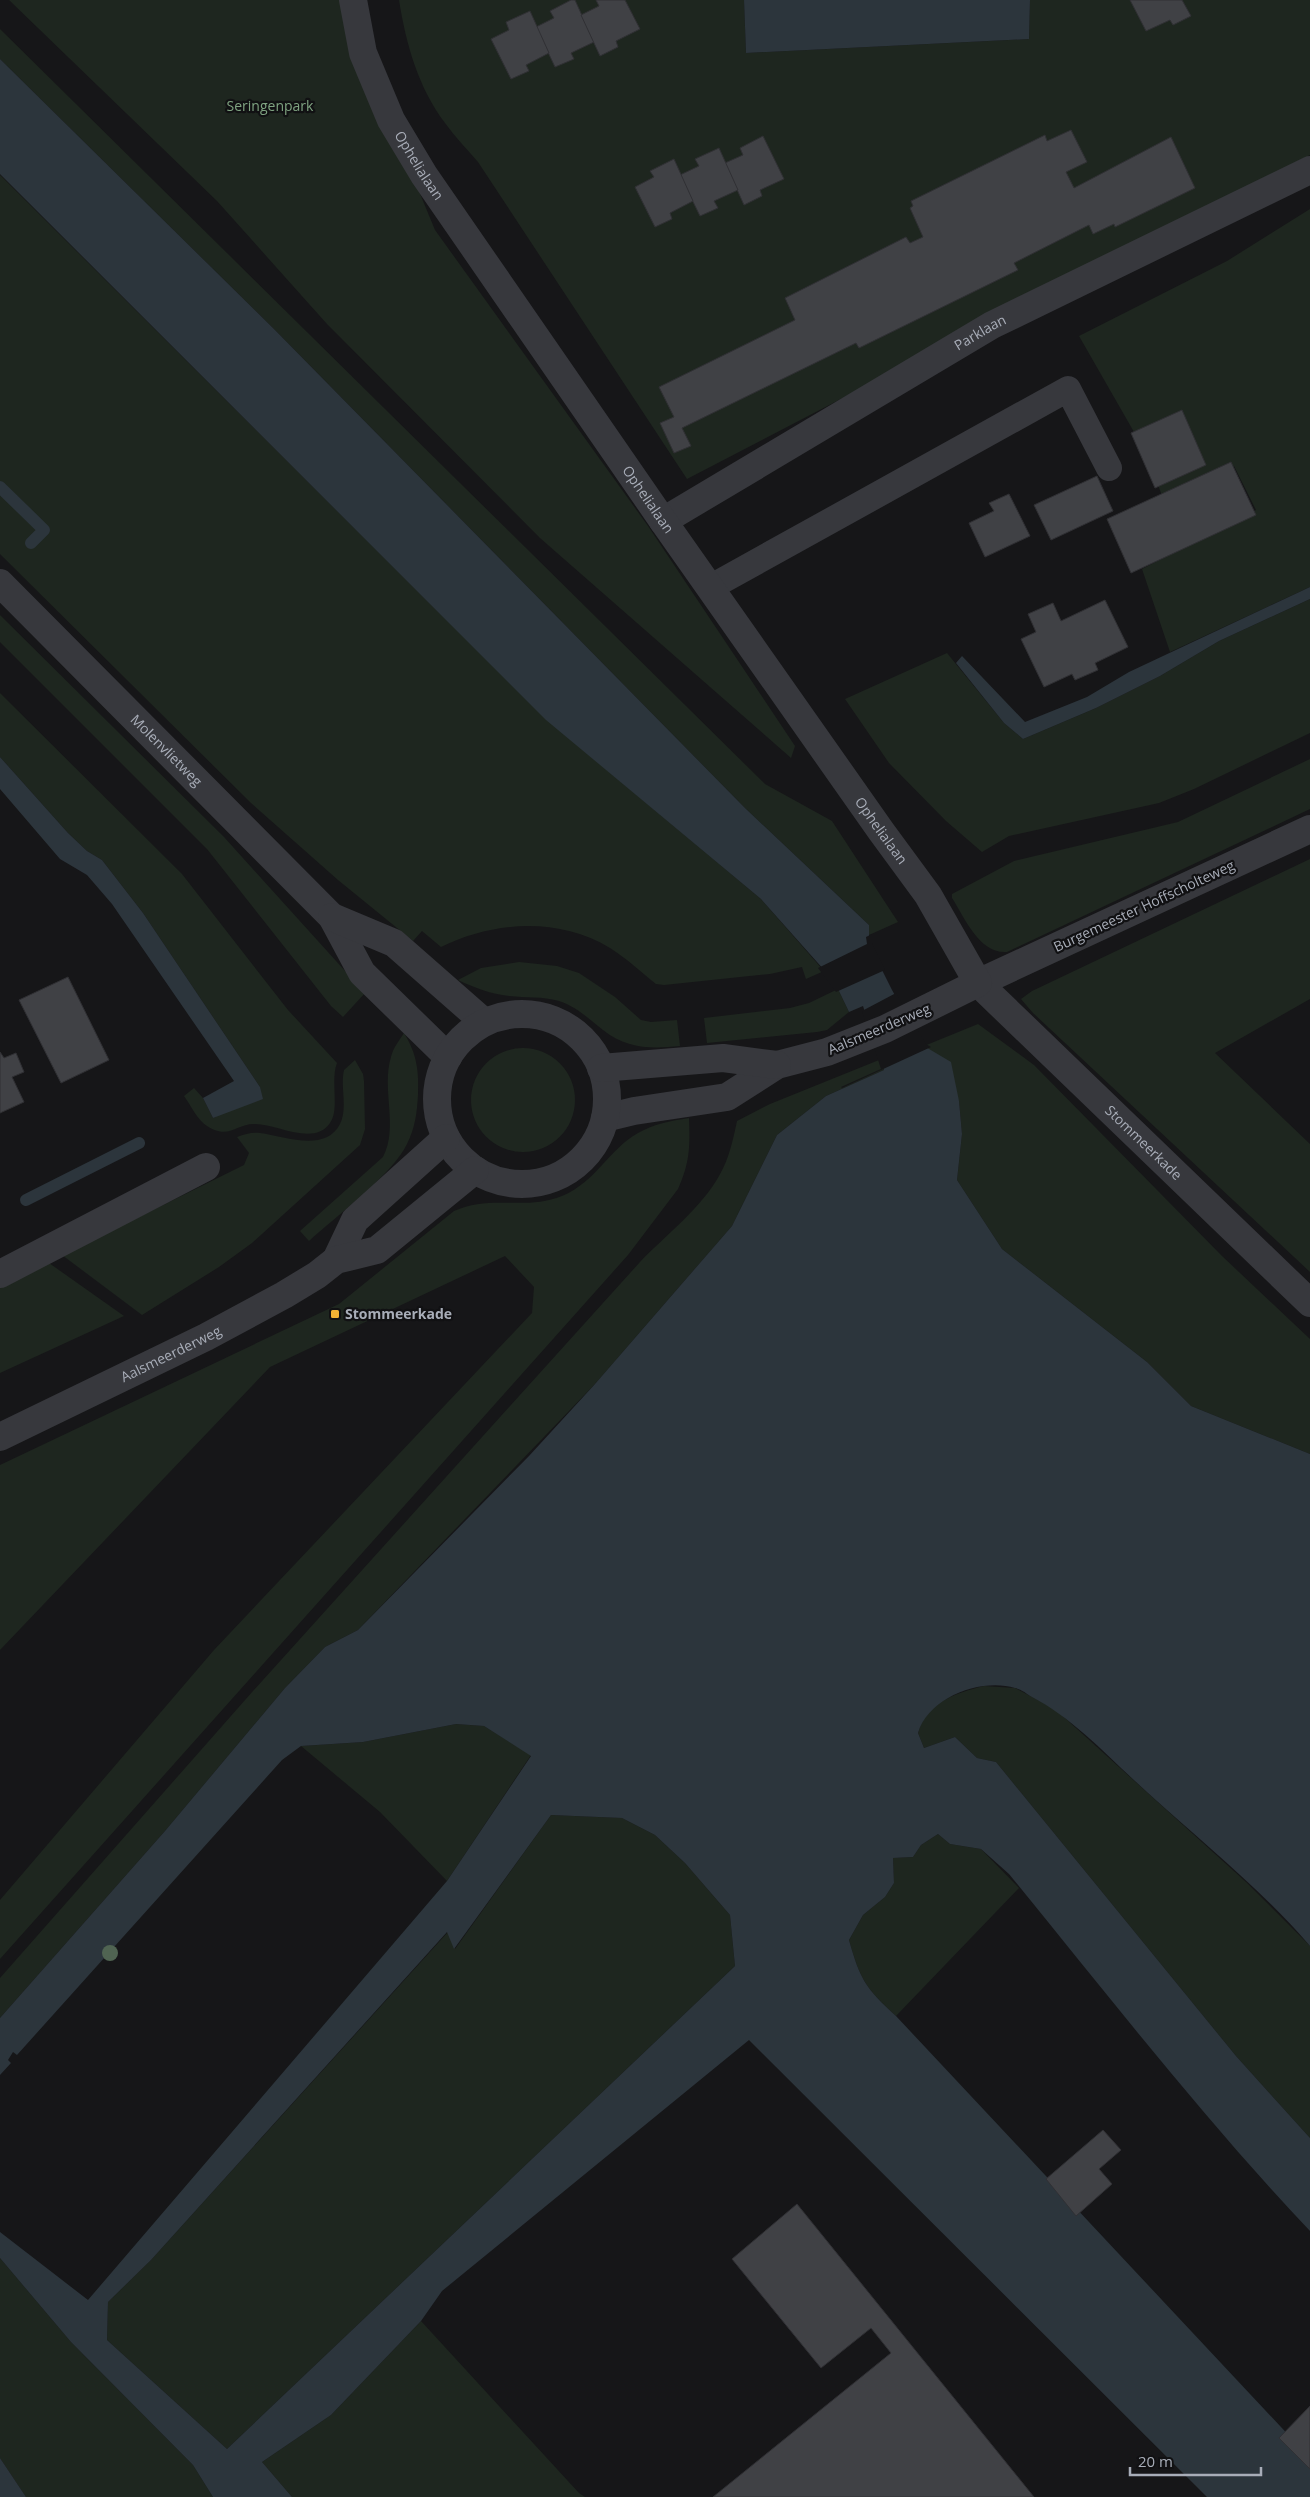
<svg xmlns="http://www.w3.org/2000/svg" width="1310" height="2497" font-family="'Open Sans',sans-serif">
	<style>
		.green { fill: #1e261f }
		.water { fill: #2c353c; fill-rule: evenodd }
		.pier { fill: #161618 }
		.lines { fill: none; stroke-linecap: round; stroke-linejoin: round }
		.stream { stroke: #2c353c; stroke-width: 12 }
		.building { fill: #404145; stroke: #303034 }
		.service { stroke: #37383d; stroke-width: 26 }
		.minor { stroke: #37383d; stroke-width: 28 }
		.tertiary { stroke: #37383d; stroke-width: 28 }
		.tree { fill: #506452 }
		.poi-dot { fill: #f2b134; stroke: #111113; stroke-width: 2 }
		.labels { text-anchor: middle; stroke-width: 4.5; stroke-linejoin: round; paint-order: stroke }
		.park-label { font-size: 14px; fill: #7fa381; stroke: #111113 }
		.street-label { font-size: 14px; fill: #a8adb8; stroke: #111113 }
		.poi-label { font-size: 14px; font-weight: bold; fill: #a8adb8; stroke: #111113; text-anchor: start }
	</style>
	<rect width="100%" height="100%" fill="#161618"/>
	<!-- green -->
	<g class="green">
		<path d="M 9,0 L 340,0 L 435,230 L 648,526 L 795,746 L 791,758 L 540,538 L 327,324 L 217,201 Z"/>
		<path d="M 399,0 L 744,0 L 746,53 L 1029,39 L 1030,0 L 1310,0 L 1310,155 L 687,479 L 478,162 C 467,149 455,137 445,123 C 418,87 406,44 399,0 Z"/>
		<path d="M 0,29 L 765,784 L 832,821 L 898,922 L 869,935 L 869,925 L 745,808 L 275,330 L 0,59 Z"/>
		<path d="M 0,175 L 546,719 L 761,899 L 824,971 L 806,979 L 802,967 L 770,974 L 664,985 L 656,984 C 641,972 626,958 610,948 C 558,917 494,921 441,947 L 422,931 L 413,941 L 338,880 L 251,803 L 0,554 Z"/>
		<path d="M 1310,209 L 1310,587 L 1170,652 L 1142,569 L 1256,510 L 1234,466 L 1164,501 L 1146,453 L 1079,336 L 1227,261 Z"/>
		<path d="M 1310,599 L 1310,733 L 1194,789 L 1159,803 L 1009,836 L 982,852 L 946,821 L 889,763 L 845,699 L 947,653 L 1004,723 L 1023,739 L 1096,708 L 1160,676 L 1219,641 Z"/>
		<path d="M 0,615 L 224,837 L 365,993 L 343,1017 L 331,1006 L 207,849 L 0,642 Z"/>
		<path d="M 0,693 L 182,874 L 288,1010 L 337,1063 C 330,1081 340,1109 330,1123 C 314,1147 275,1123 254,1124 C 236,1124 229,1140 207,1126 C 198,1121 190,1104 184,1096 L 194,1088 L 203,1098 L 213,1118 L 260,1087 L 143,913 L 102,860 L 87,851 L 68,833 L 0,757 Z"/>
		<path d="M 1310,759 L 1310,809 L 1007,952 C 979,954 965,918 952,898 L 952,894 L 1014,861 L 1178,822 Z"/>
		<path d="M 1310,859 L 1310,999 L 1215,1053 L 1310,1144 L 1310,1272 L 1033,1013 L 1021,999 L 1032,991 Z"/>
		<path d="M 519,962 L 557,966 L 579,973 L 615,997 L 641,1020 L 651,1022 L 677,1020 L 680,1046 C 651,1049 627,1049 603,1030 C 589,1019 577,1007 559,1001 C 542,996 526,998 509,996 C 491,994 475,988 458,980 L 481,968 Z"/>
		<path d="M 838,989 L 849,1012 L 827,1030 L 817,1032 L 707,1043 L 704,1018 L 790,1008 L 809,1003 Z"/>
		<path d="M 978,1024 L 1034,1065 L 1222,1256 L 1310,1339 L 1310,1454 L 1191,1406 L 1147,1362 L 1002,1249 L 957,1180 L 962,1134 L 959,1101 L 924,1046 Z"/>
		<path d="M 404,1033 C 417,1054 419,1071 418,1095 C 417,1113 415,1128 407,1144 C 393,1174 335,1217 309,1241 L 300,1231 L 383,1157 C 399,1127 381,1089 391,1057 C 393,1048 399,1041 404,1033 Z"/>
		<circle cx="523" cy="1100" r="52"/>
		<path d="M 355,1060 L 363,1074 L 364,1081 L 365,1129 L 360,1145 L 252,1243 L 219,1267 L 142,1315 L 62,1255 L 244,1165 L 249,1153 L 237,1137 C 245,1134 252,1132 260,1133 C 284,1136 325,1153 340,1124 C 348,1108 340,1087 344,1070 Z"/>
		<path d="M 879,1060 L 884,1070 L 826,1096 L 777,1135 L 732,1226 L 595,1384 L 358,1630 L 325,1647 L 285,1688 L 165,1831 L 0,2018 L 0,1978 L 253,1691 L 640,1262 C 665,1236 702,1207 719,1176 C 729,1159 733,1140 737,1121 L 770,1104 Z"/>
		<path d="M 689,1118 C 690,1147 690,1162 678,1189 L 628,1255 L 0,1959 L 0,1900 L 214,1650 L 532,1313 L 534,1287 L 505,1256 L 270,1367 L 0,1650 L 0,1465 L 339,1304 L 454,1211 C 491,1194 525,1211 562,1196 C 596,1182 609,1149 638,1133 C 654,1124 670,1121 689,1118 Z"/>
		<path d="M 49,1263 L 124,1316 L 0,1373 L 0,1288 Z"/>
		<path d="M 984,1686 L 1015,1688 L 1055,1709 L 1246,1882 L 1310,1946 L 1310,2138 L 1236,2056 L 996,1762 L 977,1758 L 955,1737 L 924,1748 L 918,1733 C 927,1702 956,1693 984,1686 Z"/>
		<path d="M 456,1724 L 484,1726 L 531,1755 L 447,1881 L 380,1812 L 301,1746 L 363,1742 Z"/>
		<path d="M 551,1815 L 622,1818 L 655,1835 L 685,1863 L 730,1915 L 735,1966 L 227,2449 L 107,2340 L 108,2302 L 151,2260 L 448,1932 L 455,1949 Z"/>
		<path d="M 938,1834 L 950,1844 L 981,1849 L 1019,1888 L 896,2016 C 865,1988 860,1979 849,1940 L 863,1915 L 885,1897 L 894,1883 L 893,1858 L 913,1857 L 921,1845 Z"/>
		<path d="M 0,2258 L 71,2342 L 193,2465 L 213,2497 L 26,2497 L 0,2458 Z"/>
		<path d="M 421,2321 L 579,2493 L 585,2497 L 292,2497 L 262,2462 L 331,2415 Z"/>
	</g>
	<!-- water -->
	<g class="water">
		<path d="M 744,0 L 1030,0 L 1029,39 L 746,53 Z"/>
		<path d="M 0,59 L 275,330 L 745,808 L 869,925 L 869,944 L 892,990 L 924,1046 L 951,1062 L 959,1101 L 962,1134 L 957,1180 L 1002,1249 L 1147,1362 L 1191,1406 L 1310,1454 L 1310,1946 C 1263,1891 1202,1842 1148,1793 C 1111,1760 1076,1720 1032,1697 C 1027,1694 1021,1689 1015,1688 C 981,1678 929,1697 918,1733 L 924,1748 L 955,1737 L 977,1758 L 996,1762 L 1236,2056 L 1310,2138 L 1310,2231 C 1203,2118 1107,1994 1009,1874 L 981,1849 L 950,1844 L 938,1834 L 921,1845 L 913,1857 L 893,1858 L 894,1883 L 885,1897 L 863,1915 L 849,1940 C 860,1979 865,1988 896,2016 L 1310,2458 L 1310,2497 L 1207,2497 L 749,2040 L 442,2291 L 421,2321 L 331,2415 L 262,2462 L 292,2497 L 213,2497 L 193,2465 L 71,2342 L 0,2258 L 0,2232 L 88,2300 L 447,1881 L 531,1756 L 484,1726 L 456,1724 L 363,1742 L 301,1746 L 282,1760 L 17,2055 L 13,2052 L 8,2060 L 11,2063 L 0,2075 L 0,2018 L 165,1831 L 285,1688 L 325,1647 L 358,1630 L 529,1456 L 595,1384 L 732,1226 L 777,1135 L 826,1096 L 884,1070 L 863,1006 L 849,1012 L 838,989 L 825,971 L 761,899 L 546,720 L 0,174 ZM 551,1815 L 622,1818 L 655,1835 L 685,1863 L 730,1915 L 735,1966 L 227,2449 L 107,2340 L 108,2302 L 151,2260 L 447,1932 L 454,1949 Z"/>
		<path d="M 1310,587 L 1310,599 L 1219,641 L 1160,676 L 1096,708 L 1023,739 L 1004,723 L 956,663 L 962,656 L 1025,722 L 1087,697 L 1129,672 Z"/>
		<path d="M 0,757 L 68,833 L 87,851 L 102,860 L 143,913 L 260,1087 L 263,1099 L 213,1118 L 203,1098 L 234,1081 L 112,904 L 87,875 L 60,859 L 0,789 Z"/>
		<path d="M 0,2458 L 26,2497 L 0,2497 Z"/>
	</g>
	<!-- pier -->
	<g class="pier">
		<path d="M 872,934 L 872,943 L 885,970 L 836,992 L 818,968 L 867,944 L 866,937 Z"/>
		<path d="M 896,993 L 926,1044 L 931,1047 L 842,1088 L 841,1087 L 881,1069 L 862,1011 Z"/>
	</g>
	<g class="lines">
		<!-- stream -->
		<g class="stream">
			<path d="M 0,487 L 44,530 L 31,543"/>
			<path d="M 26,1200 L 139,1143"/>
		</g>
	</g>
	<!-- building -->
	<g class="building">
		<path d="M 571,0 L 575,0 L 594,42 L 571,53 L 574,59 L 555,67 L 536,27 L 554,18 L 550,11 Z"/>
		<path d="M 596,0 L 625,0 L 640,29 L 616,41 L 618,47 L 600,56 L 581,15 L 599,6 Z"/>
		<path d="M 1130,0 L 1182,0 L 1191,16 L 1173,25 L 1170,20 L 1146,31 Z"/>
		<path d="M 530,11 L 549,53 L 526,65 L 529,71 L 511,79 L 491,39 L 509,30 L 506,22 Z"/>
		<path d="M 1071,130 L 1087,162 L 1066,172 L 1074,188 L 1171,137 L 1195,188 L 1115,227 L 1114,224 L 1093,234 L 1089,225 L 1014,263 L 1018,270 L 859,348 L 856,343 L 682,428 L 691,446 L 674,453 L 660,423 L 674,417 L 659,387 L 795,320 L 785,298 L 906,237 L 910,243 L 923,237 L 910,208 L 913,206 L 911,201 L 1045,135 L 1047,141 Z"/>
		<path d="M 763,136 L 784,179 L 760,190 L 762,196 L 744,205 L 725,163 L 743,155 L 740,148 Z"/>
		<path d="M 719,148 L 738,190 L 714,201 L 718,208 L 700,216 L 680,175 L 699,166 L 695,159 Z"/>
		<path d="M 674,159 L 693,201 L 670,213 L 672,219 L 655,227 L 635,187 L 654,177 L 650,171 Z"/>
		<path d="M 1182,410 L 1206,465 L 1155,488 L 1131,433 Z"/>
		<path d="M 1231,462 L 1256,515 L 1131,573 L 1107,519 Z"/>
		<path d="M 1097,476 L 1113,511 L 1051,540 L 1034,505 Z"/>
		<path d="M 1009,494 L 1030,536 L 985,557 L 969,523 L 994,511 L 989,503 Z"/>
		<path d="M 1105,600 L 1128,647 L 1095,663 L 1098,670 L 1075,680 L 1072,674 L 1044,687 L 1021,639 L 1036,632 L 1028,614 L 1053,603 L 1061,621 Z"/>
		<path d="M 68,977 L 109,1060 L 61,1083 L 19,1000 Z"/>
		<path d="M 0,1052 L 4,1058 L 16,1053 L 24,1072 L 12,1077 L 24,1102 L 0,1113 Z"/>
		<path d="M 1103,2130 L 1121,2150 L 1099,2169 L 1112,2184 L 1076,2216 L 1046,2179 Z"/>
		<path d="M 797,2204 L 1034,2497 L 713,2497 L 891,2353 L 871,2328 L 821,2368 L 732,2259 Z"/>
		<path d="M 1310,2406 L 1310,2469 L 1279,2438 Z"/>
	</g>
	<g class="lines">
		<!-- service -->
		<path class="service" d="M 711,587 L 1068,389 L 1109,468"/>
		<!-- minor -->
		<g class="minor">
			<path id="s1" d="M 663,521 L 992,325 L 1310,170"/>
			<path id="s2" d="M 1310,829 L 978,983 L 1310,1303"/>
			<path d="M 0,1274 L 206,1167"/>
		</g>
		<!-- tertiary -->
		<g class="tertiary">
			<path id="s3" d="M 353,0 L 363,53 L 391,120 L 424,175 L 663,521 L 881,831 L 928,895 L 978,983 L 885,1029 L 827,1052 L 777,1065 L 727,1097 L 634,1111 L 605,1118"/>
			<path id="s4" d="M 0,583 L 332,917 L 362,973 L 448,1057"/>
			<path d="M 332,917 L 394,943 L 484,1022"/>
			<circle cx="522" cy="1099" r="85"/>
			<path d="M 601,1068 L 723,1058 L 777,1065"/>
			<path d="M 336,1260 L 355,1220 L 446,1138"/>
			<path id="s5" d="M 0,1437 L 206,1337 L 284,1295 L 317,1275 L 336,1260 L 377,1250 L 475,1170"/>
		</g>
	</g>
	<!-- trees -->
	<circle class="tree" cx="110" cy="1953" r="8"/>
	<!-- markers -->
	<rect class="poi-dot" x="330" y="1309" width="10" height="10" rx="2.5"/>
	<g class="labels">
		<!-- park labels -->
		<g class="park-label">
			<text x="270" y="111">Seringenpark</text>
		</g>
		<!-- street labels -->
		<g class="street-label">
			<text dy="5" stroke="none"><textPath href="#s3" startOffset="180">Ophelialaan</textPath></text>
			<text dy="5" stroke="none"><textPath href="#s1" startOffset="369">Parklaan</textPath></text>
			<text dy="5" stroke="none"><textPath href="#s3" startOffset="585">Ophelialaan</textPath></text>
			<text dy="5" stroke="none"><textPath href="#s4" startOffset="236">Molenvlietweg</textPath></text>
			<text dy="5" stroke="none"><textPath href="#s3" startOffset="990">Ophelialaan</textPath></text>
			<text transform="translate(1144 906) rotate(-25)" y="5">Burgemeester Hoffscholteweg</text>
			<text transform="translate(879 1029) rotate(-23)" y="5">Aalsmeerderweg</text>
			<text dy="5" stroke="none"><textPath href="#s2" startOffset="596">Stommeerkade</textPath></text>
			<text dy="5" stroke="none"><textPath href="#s5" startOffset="190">Aalsmeerderweg</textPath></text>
		</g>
		<!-- poi labels -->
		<g class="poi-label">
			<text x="345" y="1319">Stommeerkade</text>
		</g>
	</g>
	<!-- scale -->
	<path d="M1130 2467v8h131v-8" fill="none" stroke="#a8adb8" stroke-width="2.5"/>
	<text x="1138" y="2467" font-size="15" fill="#a8adb8" stroke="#111113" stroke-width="4" paint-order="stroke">20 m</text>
</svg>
